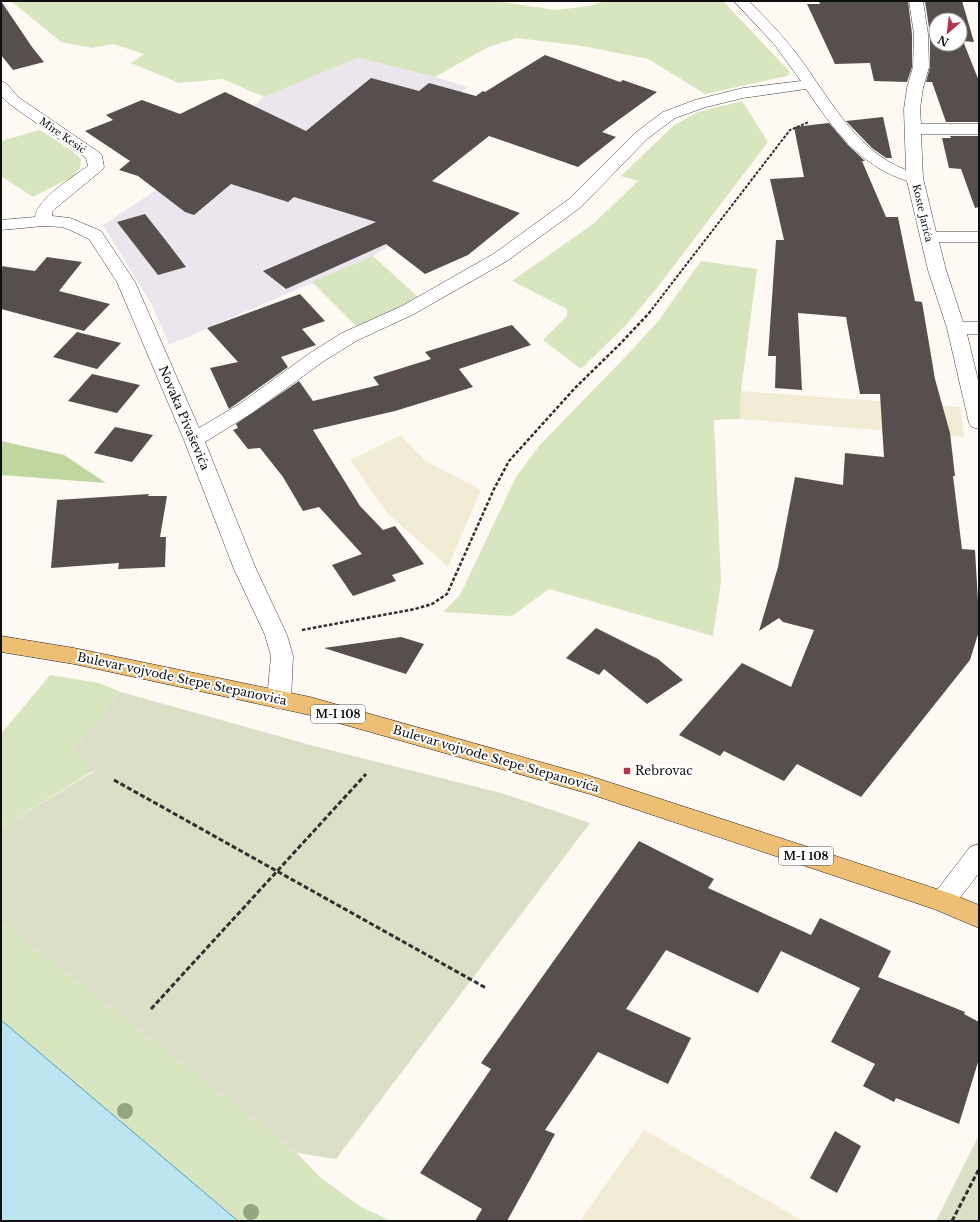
<svg xmlns="http://www.w3.org/2000/svg" width="980" height="1222" font-family="'Libre Baskerville',serif">
	<style>
		.industrial { fill: #ebe5ed }
		.farmland { fill: #f2ecd4 }
		.green { fill: #d8e6bf }
		.forest { fill: #bfd69f }
		.cemetery { fill: #dadfc5 }
		.water { fill: #bce4f1; stroke: #49a2c2 }
		.building { fill: #574f4d; fill-rule: evenodd }
		.lines { fill: none; stroke-linecap: round; stroke-linejoin: round }
		.minor-casing { stroke: #424242; stroke-width: 1 }
		.major-casing { stroke: #202020; stroke-width: 1 }
		.path-far2 { stroke: #313131; stroke-width: 2; stroke-dasharray: 3 1.5; stroke-linecap: butt }
		.path-far1 { stroke: #313131; stroke-width: 2.5; stroke-dasharray: 3.5 2; stroke-linecap: butt }
		.path { stroke: #313131; stroke-width: 3; stroke-dasharray: 5 2.5; stroke-linecap: butt }
		.minor { fill: #fff; fill-rule: evenodd }
		.major { fill: #edbf74; fill-rule: evenodd }
		.tree { fill: #92a682 }
		.poi-dot { fill: #b4334a; stroke: #fff; stroke-width: 1.5 }
		.labels { text-anchor: middle; stroke-width: 4; stroke-linejoin: round; paint-order: stroke }
		.far-street-label { font-size: 10px; fill: #0f0f0f; stroke: #fff }
		.shield { fill: #fff; stroke: #575757; stroke-width: 1 }
		.shield-label { font-size: 11px; font-weight: bold; fill: #0f0f0f }
		.street-label { font-size: 12px; fill: #0f0f0f; stroke: #fff }
		.poi-label { font-size: 12px; fill: #0f0f0f; stroke: #fff; text-anchor: start }
	</style>
	<rect width="100%" height="100%" fill="#fefaf3"/>
	<!-- industrial -->
	<path class="industrial" d="M 358,58 L 435,77 L 468,87 L 347,191 L 419,227 L 373,256 L 169,345 L 152,305 L 103,225 L 173,179 L 264,97 Z"/>
	<!-- farmland -->
	<g class="farmland">
		<path d="M 741,391 L 960,407 L 964,437 L 740,419 Z"/>
		<path d="M 400,435 L 425,461 L 481,490 L 448,567 L 388,514 L 350,460 Z"/>
		<path d="M 644,1130 L 803,1221 L 580,1221 Z"/>
	</g>
	<!-- green -->
	<g class="green">
		<path d="M 11,1 L 125,1 L 127,2 L 168,1 L 495,1 L 556,10 L 590,6 L 604,1 L 723,1 L 790,72 L 787,76 L 705,94 L 648,59 L 582,46 L 517,38 L 488,47 L 435,77 L 358,58 L 264,97 L 223,79 L 179,83 L 131,63 L 144,54 L 113,44 L 92,48 L 61,42 Z"/>
		<path d="M 742,101 L 768,142 L 657,288 L 626,325 L 581,369 L 543,340 L 567,316 L 567,309 L 512,281 L 593,224 L 638,181 L 621,176 L 673,126 L 698,112 Z"/>
		<path d="M 40,130 L 71,150 L 81,159 L 80,168 L 72,177 L 33,197 L 1,176 L 1,141 Z"/>
		<path d="M 373,256 L 419,298 L 358,328 L 312,282 Z"/>
		<path d="M 701,261 L 757,269 L 741,391 L 740,419 L 714,420 L 721,582 L 713,636 L 549,589 L 512,616 L 443,612 L 460,595 L 516,477 L 539,446 L 632,350 L 659,320 Z"/>
		<path d="M 50,675 L 99,683 L 121,692 L 74,749 L 93,771 L 1,828 L 1,734 Z"/>
		<path d="M 1,922 L 297,1153 L 320,1177 L 361,1207 L 391,1221 L 238,1221 L 1,1020 Z"/>
	</g>
	<!-- forest -->
	<path class="forest" d="M 1,441 L 64,455 L 106,483 L 1,475 Z"/>
	<!-- cemetery -->
	<g class="cemetery">
		<path d="M 121,692 L 314,746 L 505,794 L 590,823 L 336,1159 L 297,1153 L 1,922 L 1,828 L 93,772 L 74,749 Z"/>
		<path d="M 979,1135 L 979,1221 L 936,1221 Z"/>
	</g>
	<!-- water -->
	<path class="water" d="M 1,1020 L 238,1221 L 1,1221 Z"/>
	<!-- building -->
	<g class="building">
		<path d="M 1,1 L 32,47 L 44,62 L 13,70 L 1,55 Z"/>
		<path d="M 819,1 L 908,1 L 912,34 L 912,67 L 907,82 L 874,81 L 870,63 L 835,64 L 807,4 L 820,4 Z"/>
		<path d="M 925,1 L 962,1 L 974,42 L 963,41 L 979,81 L 979,122 L 946,122 L 932,82 L 926,82 L 930,67 L 930,34 ZM 936,20 L 960,20 L 960,44 L 936,44 Z"/>
		<path d="M 545,55 L 620,82 L 623,80 L 657,92 L 602,132 L 616,137 L 578,167 L 489,136 L 432,181 L 520,213 L 468,255 L 425,274 L 386,244 L 286,289 L 263,271 L 376,222 L 294,197 L 288,202 L 231,184 L 194,215 L 185,212 L 138,176 L 119,170 L 130,161 L 85,131 L 113,120 L 106,115 L 142,100 L 180,114 L 225,92 L 306,131 L 371,78 L 419,91 L 429,83 L 476,96 L 483,91 L 485,92 Z"/>
		<path d="M 883,117 L 892,158 L 886,158 L 872,148 L 846,121 Z"/>
		<path d="M 829,123 L 848,145 L 865,161 L 862,161 L 886,217 L 898,217 L 915,301 L 922,302 L 935,379 L 950,433 L 955,476 L 953,476 L 962,549 L 975,550 L 979,618 L 979,631 L 970,660 L 861,797 L 797,764 L 784,781 L 724,751 L 720,756 L 679,735 L 742,663 L 791,687 L 814,630 L 783,622 L 779,618 L 759,631 L 778,567 L 795,477 L 843,485 L 845,453 L 884,457 L 880,394 L 860,394 L 846,317 L 798,313 L 802,390 L 775,388 L 776,356 L 768,356 L 776,240 L 784,240 L 770,179 L 804,177 L 794,127 Z"/>
		<path d="M 950,136 L 979,136 L 979,207 L 975,208 L 961,169 L 949,168 L 942,138 L 951,138 Z"/>
		<path d="M 145,214 L 167,242 L 186,267 L 158,275 L 117,222 Z"/>
		<path d="M 47,257 L 82,262 L 59,291 L 110,304 L 84,331 L 1,309 L 1,266 L 35,271 Z"/>
		<path d="M 300,294 L 325,321 L 302,329 L 316,345 L 281,357 L 288,367 L 229,409 L 210,368 L 238,362 L 207,328 Z"/>
		<path d="M 512,325 L 531,345 L 459,369 L 473,387 L 395,411 L 313,430 L 360,506 L 383,530 L 395,526 L 424,564 L 392,575 L 396,581 L 353,596 L 332,565 L 362,554 L 319,507 L 303,511 L 283,477 L 260,448 L 248,449 L 233,430 L 238,428 L 236,424 L 299,381 L 313,401 L 379,385 L 373,377 L 431,359 L 425,352 Z"/>
		<path d="M 77,332 L 121,343 L 97,369 L 53,357 Z"/>
		<path d="M 92,374 L 140,385 L 117,413 L 68,401 Z"/>
		<path d="M 115,427 L 153,435 L 132,462 L 94,453 Z"/>
		<path d="M 149,494 L 148,496 L 167,496 L 160,537 L 166,537 L 165,567 L 118,569 L 119,563 L 51,568 L 57,500 Z"/>
		<path d="M 596,628 L 658,659 L 683,680 L 647,704 L 604,669 L 599,675 L 566,658 Z"/>
		<path d="M 401,637 L 424,644 L 406,674 L 324,648 Z"/>
		<path d="M 639,841 L 714,879 L 708,888 L 811,935 L 820,918 L 891,951 L 878,977 L 965,1012 L 964,1014 L 979,1022 L 979,1059 L 959,1124 L 896,1098 L 894,1102 L 863,1086 L 875,1064 L 831,1042 L 860,988 L 781,951 L 758,993 L 666,950 L 626,1009 L 691,1038 L 668,1084 L 598,1052 L 545,1130 L 555,1134 L 507,1221 L 475,1221 L 482,1209 L 420,1173 L 491,1069 L 481,1063 Z"/>
		<path d="M 835,1131 L 861,1146 L 837,1193 L 810,1178 Z"/>
	</g>
	<g class="lines">
		<defs>
			<g id="minor">
				<path d="M 734,1 L 749,1 C 765,18 782,34 796,53 C 828,95 854,150 906,170 L 904,109 L 907,88 L 913,67 L 914,34 L 909,1 L 923,1 L 928,34 L 929,67 L 923,88 L 920,109 L 921,124 L 979,124 L 979,134 L 921,134 L 923,178 L 936,232 L 979,232 L 979,242 L 939,242 L 946,270 L 963,322 L 979,322 L 979,334 L 967,334 L 979,384 L 979,429 L 972,427 L 969,423 L 947,328 L 928,270 L 907,181 C 859,165 834,130 806,89 L 743,98 L 706,107 L 675,118 L 647,139 L 581,207 L 507,261 L 414,314 L 356,341 L 324,361 L 252,413 L 205,442 L 256,569 L 287,635 L 293,656 L 291,700 L 287,706 L 279,709 L 271,706 L 267,700 L 271,656 L 265,635 L 234,569 L 184,440 L 117,282 L 89,239 L 70,230 L 62,227 L 43,226 L 1,230 L 1,220 L 35,217 C 37,199 74,176 88,166 L 86,158 L 8,103 L 1,96 L 1,81 L 6,83 L 18,97 L 100,153 L 102,156 L 104,167 L 102,170 L 57,207 L 52,212 L 52,216 L 70,218 L 101,231 L 135,282 L 199,428 L 238,405 L 310,353 L 342,333 L 402,306 L 495,253 L 569,199 L 635,133 L 663,112 L 695,100 L 743,88 L 801,81 L 774,44 Z"/>
				<path d="M 979,844 L 979,873 L 952,908 L 943,912 L 934,908 L 930,901 L 934,894 L 970,847 Z"/>
			</g>
			<path id="major" d="M 1,636 L 74,648 L 310,697 L 590,776 L 952,894 L 979,905 L 979,928 L 934,909 L 590,794 L 310,715 L 74,664 L 1,652 Z"/>
		</defs>
		<!-- minor casing -->
		<use href="#minor" class="minor-casing"/>
		<!-- major casing -->
		<use href="#major" class="major-casing"/>
		<!-- path-far2 -->
		<path class="path-far2" d="M 649,313 L 790,130 L 809,122"/>
		<!-- path-far1 -->
		<path class="path-far1" d="M 302,630 L 415,609 L 432,604 L 447,594 L 494,489 L 509,461 L 575,388 L 621,343 L 650,312"/>
		<!-- path -->
		<g class="path">
			<path d="M 114,780 L 486,988"/>
			<path d="M 151,1009 L 366,774"/>
			<path d="M 952,1221 L 979,1169"/>
		</g>
		<!-- minor -->
		<use href="#minor" class="minor"/>
		<!-- major -->
		<use href="#major" class="major"/>
	</g>
	<!-- trees -->
	<g class="tree">
		<circle cx="125" cy="1111" r="8"/>
		<circle cx="251" cy="1212" r="8"/>
	</g>
	<!-- markers -->
	<rect class="poi-dot" x="623" y="767" width="8" height="8" rx="2"/>
	<g class="labels">
		<!-- far-street labels -->
		<g class="far-street-label">
			<text transform="translate(63 135) rotate(35)" y="4">Mire Kesić</text>
			<text transform="translate(923 213) rotate(77)" y="4">Koste Jarića</text>
		</g>
		<!-- shield labels -->
		<g class="shield">
			<rect x="311" y="705" width="54" height="18" rx="3"/>
			<rect x="779" y="847" width="54" height="18" rx="3"/>
		</g>
		<g class="shield-label">
			<text x="338" y="718">M-I 108</text>
			<text x="806" y="860">M-I 108</text>
		</g>
		<!-- street labels -->
		<g class="street-label">
			<text transform="translate(184 418) rotate(67)" y="4">Novaka Pivaševića</text>
			<text transform="translate(182 679) rotate(12)" y="4">Bulevar vojvode Stepe Stepanovića</text>
			<text transform="translate(496 759) rotate(16)" y="4">Bulevar vojvode Stepe Stepanovića</text>
		</g>
		<!-- poi labels -->
		<g class="poi-label">
			<text x="635" y="775">Rebrovac</text>
		</g>
	</g>
	<!-- border -->
	<rect width="980" height="1222" fill="none" stroke="#0f0f0f" stroke-width="4"/>
	<!-- north arrow -->
	<g transform="translate(948 32) rotate(208)"><circle r="19" fill="#ffffff" stroke="#9f9f9f"/>
	<path d="M0-3L7 15L0 10L-7 15Z" fill="#b4334a"/>
	<text y="-6" font-size="11" font-weight="bold" text-anchor="middle" fill="#0f0f0f">N</text>
	</g>
</svg>
